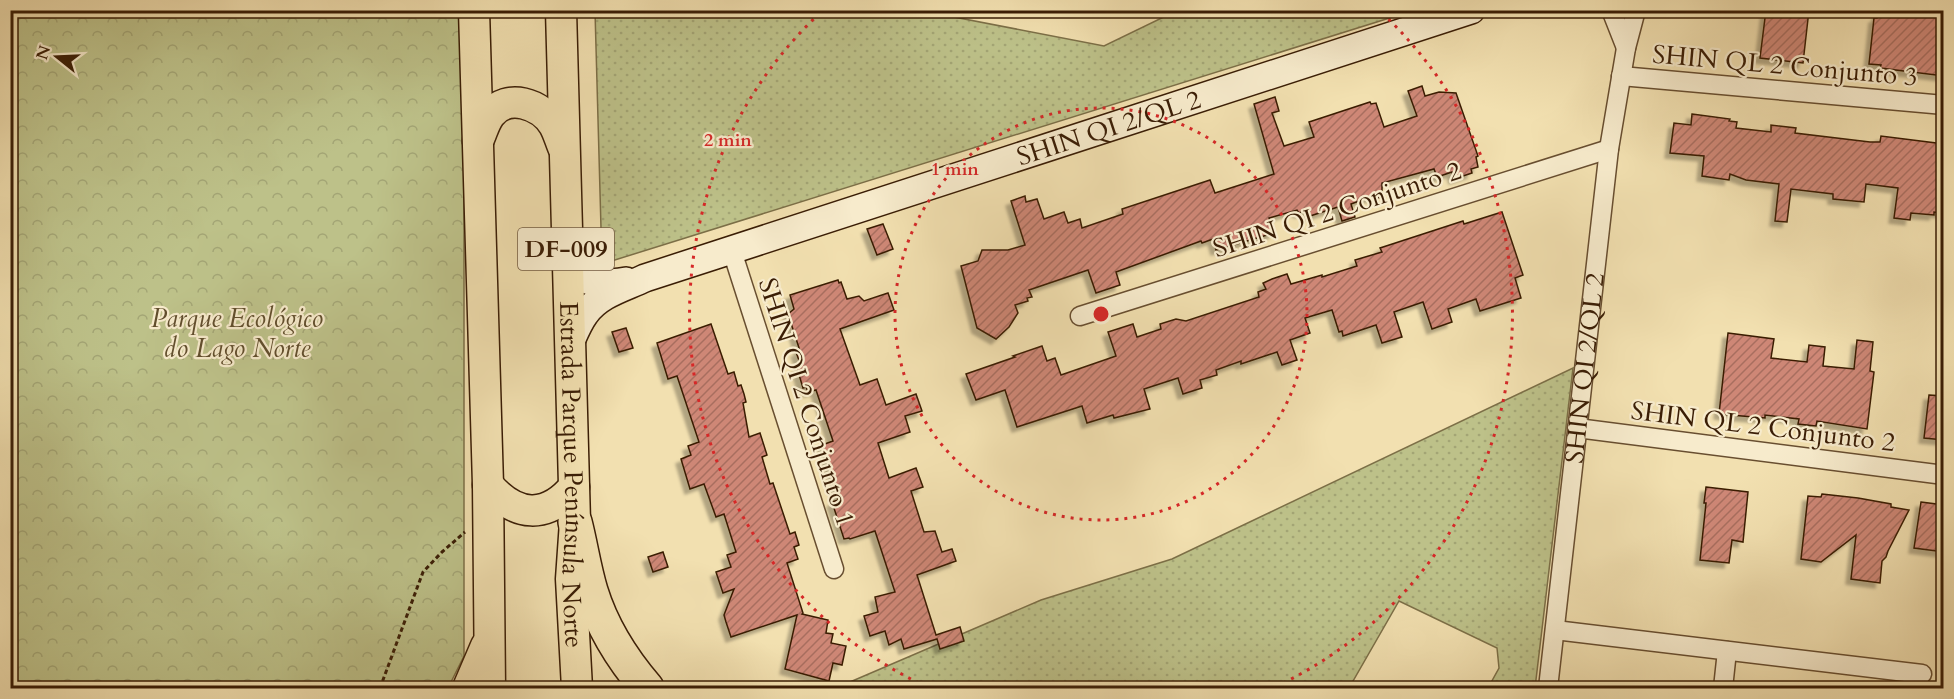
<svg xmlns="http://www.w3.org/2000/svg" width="1954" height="699" font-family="Cardo,serif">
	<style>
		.grass { fill: url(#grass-dots); stroke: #7c6f47; stroke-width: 1.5 }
		.park { fill: url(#park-crowns); stroke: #7c6f47; stroke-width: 1.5 }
		.building { fill: url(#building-hatch); stroke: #3a1d05; stroke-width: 1.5; filter: url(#shadow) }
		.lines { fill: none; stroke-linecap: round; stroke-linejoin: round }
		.street-casing { stroke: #684e30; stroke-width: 21 }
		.secondary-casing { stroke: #3a1d05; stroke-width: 30 }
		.primary-casing { stroke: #3a1d05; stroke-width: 33 }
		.highway-casing { stroke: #3a1d05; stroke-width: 36 }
		.path { stroke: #3a1d05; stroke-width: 3; stroke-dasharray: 4.5 3; stroke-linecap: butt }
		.street { stroke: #f7ebcc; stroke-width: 18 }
		.secondary { stroke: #f7ebcc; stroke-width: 27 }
		.primary { stroke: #f2e0b0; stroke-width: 30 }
		.highway { stroke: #f2e0b0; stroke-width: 33 }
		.ring { fill: none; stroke: #d62828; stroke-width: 3; stroke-dasharray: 3 6 }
		.labels { text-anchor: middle; stroke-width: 4.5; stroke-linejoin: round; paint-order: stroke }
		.shield { fill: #f7ebcc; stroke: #735b41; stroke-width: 1.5 }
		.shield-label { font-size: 24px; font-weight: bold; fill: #3a1d05 }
		.street-label { font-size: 26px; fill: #3a1d05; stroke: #f7ebcc }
		.park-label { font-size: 26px; font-style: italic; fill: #614e2d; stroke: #f7ebcc }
		.centre { fill: #d62828; stroke: #f7ebcc; stroke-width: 3 }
		.ring-label { font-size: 18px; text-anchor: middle; font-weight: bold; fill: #d62828; stroke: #f7ebcc; stroke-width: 4.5; stroke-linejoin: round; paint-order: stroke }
	</style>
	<defs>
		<pattern id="grass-dots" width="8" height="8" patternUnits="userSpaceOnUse" patternTransform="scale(1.5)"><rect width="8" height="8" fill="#bdc189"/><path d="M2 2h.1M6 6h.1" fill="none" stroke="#a3a575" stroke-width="1.8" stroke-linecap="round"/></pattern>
		<pattern id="park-crowns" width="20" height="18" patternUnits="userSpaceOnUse" patternTransform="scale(1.5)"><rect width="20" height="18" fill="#bdc189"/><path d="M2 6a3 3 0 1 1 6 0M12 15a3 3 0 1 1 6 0" fill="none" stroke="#a3a575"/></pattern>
		<pattern id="building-hatch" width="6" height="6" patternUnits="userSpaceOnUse" patternTransform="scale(1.5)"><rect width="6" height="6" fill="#ce8776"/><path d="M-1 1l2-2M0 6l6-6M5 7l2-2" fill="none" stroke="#a86e5f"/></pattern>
		<filter id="shadow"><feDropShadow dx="-5" dy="5" stdDeviation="1.5" flood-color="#0004"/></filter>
	</defs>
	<rect width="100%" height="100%" fill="#f2e0b0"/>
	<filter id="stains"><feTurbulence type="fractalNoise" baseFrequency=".00333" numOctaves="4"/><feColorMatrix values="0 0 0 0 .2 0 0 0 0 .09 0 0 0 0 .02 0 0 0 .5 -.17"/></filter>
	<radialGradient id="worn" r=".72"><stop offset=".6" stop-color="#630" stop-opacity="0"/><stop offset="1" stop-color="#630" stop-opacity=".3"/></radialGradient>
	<!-- grass -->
	<g class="grass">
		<path d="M 595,11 L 923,11 L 1104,46 L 1176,11 L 1412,11 L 602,264 Z"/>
		<path d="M 1573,368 L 1535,688 L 1488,688 L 1499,668 L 1497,648 L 1399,601 L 1349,688 L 836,688 L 1041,600 L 1172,559 Z"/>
	</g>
	<!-- park -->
	<path class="park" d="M 10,11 L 464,11 L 464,656 L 448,688 L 11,688 Z"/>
	<!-- building -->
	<g class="building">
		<path d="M 1766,10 L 1809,10 L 1803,63 L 1760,58 Z"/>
		<path d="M 1878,10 L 1944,10 L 1944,76 L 1880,68 L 1881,65 L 1869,64 L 1874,18 L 1877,18 Z"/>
		<path d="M 1422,86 L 1425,96 L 1439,92 L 1456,93 L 1478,156 L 1476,157 L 1478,167 L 1471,169 L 1472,173 L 1454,179 L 1452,172 L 1437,177 L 1434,169 L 1382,183 L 1382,193 L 1379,198 L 1370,197 L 1351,204 L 1355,217 L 1342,221 L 1338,207 L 1310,216 L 1308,209 L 1299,213 L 1297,210 L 1269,218 L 1274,233 L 1216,250 L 1213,239 L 1202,243 L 1201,241 L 1116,272 L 1120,285 L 1096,293 L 1088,270 L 1029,290 L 1032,297 L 1027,298 L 1028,301 L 1015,305 L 1018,313 L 1009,327 L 996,339 L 977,328 L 961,266 L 978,261 L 982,250 L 1008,250 L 1025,245 L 1011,201 L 1025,196 L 1026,202 L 1037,199 L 1044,219 L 1064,212 L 1068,223 L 1080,219 L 1082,228 L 1123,214 L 1122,209 L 1210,180 L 1215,193 L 1274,174 L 1254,104 L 1275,97 L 1279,111 L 1272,113 L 1284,146 L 1314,137 L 1309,122 L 1370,102 L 1371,104 L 1376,103 L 1384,127 L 1417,116 L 1408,91 Z"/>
		<path d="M 1692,114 L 1730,119 L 1729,121 L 1737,122 L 1736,128 L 1771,132 L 1771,125 L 1796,128 L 1795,133 L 1870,142 L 1880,142 L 1881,136 L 1944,144 L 1944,213 L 1934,212 L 1934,215 L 1911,213 L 1910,220 L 1894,218 L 1898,188 L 1866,184 L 1864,202 L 1833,199 L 1833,194 L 1791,189 L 1787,222 L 1775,221 L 1779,184 L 1746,180 L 1730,174 L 1729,180 L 1702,176 L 1704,156 L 1670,153 L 1674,123 L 1691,125 Z"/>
		<path d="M 1502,212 L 1523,275 L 1515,278 L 1521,298 L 1480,311 L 1476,299 L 1448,309 L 1452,322 L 1432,329 L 1423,302 L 1394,312 L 1402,337 L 1382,343 L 1376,325 L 1343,336 L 1342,331 L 1339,332 L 1332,310 L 1305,318 L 1310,333 L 1290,340 L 1297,360 L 1282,365 L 1277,352 L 1241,364 L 1241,361 L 1216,370 L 1217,375 L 1200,380 L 1202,388 L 1183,394 L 1178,378 L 1144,389 L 1150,409 L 1114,418 L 1113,415 L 1087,423 L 1082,406 L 1017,427 L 1005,390 L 976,400 L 966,374 L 1015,357 L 1013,356 L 1042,346 L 1047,361 L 1055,358 L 1061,375 L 1116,356 L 1108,332 L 1133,324 L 1137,337 L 1161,329 L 1160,324 L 1176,319 L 1186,321 L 1259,297 L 1258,292 L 1266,289 L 1263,283 L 1272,279 L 1287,274 L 1291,284 L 1322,275 L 1322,277 L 1357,266 L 1355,260 L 1382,252 L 1380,248 L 1463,221 L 1464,224 Z"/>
		<path d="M 883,224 L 893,249 L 877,255 L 867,229 Z"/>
		<path d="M 838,280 L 839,283 L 841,282 L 847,299 L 859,296 L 864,301 L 888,293 L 894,310 L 840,329 L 860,385 L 877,379 L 886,405 L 916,394 L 922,411 L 905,416 L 910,432 L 878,443 L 889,478 L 916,468 L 923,487 L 911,491 L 924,532 L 935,531 L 942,552 L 952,549 L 956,561 L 917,575 L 936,635 L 960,627 L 964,641 L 940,649 L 937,639 L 904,649 L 901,639 L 889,645 L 885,631 L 870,636 L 864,616 L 878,612 L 875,597 L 895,592 L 875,531 L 850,539 L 849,538 L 844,539 L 832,502 L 838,500 L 837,495 L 839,494 L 822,445 L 833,441 L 816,390 L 808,392 L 806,387 L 803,388 L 797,368 L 801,366 L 796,352 L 800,351 L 788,314 L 794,309 L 790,295 Z"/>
		<path d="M 711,324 L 728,374 L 734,372 L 738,386 L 741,385 L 744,394 L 746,402 L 743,403 L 749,437 L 760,433 L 767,455 L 762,457 L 770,484 L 773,483 L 790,534 L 795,532 L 799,545 L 794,547 L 798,559 L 787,563 L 803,613 L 802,614 L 828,620 L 826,633 L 833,634 L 831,643 L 846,646 L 842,665 L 833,663 L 829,681 L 785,669 L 797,615 L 731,637 L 726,622 L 724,615 L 734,589 L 723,593 L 716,572 L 731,567 L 727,555 L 736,552 L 724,514 L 716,517 L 704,484 L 690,489 L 681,459 L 691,455 L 688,446 L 699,442 L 677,376 L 668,379 L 657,343 Z"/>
		<path d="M 626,328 L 633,348 L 619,352 L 612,332 Z"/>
		<path d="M 1728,333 L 1774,339 L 1771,358 L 1807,362 L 1809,345 L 1825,347 L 1823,366 L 1854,369 L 1857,340 L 1873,342 L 1870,371 L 1874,372 L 1867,429 L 1817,421 L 1816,426 L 1798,424 L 1799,419 L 1765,415 L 1765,418 L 1719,414 Z"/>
		<path d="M 1929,395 L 1944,396 L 1944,440 L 1924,438 Z"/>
		<path d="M 1706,487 L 1748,492 L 1743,542 L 1732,540 L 1729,563 L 1700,560 L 1706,503 L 1704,503 Z"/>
		<path d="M 1822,494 L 1858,498 L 1891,504 L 1891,507 L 1909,510 L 1888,551 L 1886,557 L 1882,561 L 1880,583 L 1851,579 L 1856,535 L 1821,562 L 1801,559 L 1808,496 L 1821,497 Z"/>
		<path d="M 1921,502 L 1944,505 L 1944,552 L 1914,548 Z"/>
		<path d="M 663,552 L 668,567 L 653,572 L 648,557 Z"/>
	</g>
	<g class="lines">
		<defs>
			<g id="street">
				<path d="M 1611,10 L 1626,48"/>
				<path d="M 1621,76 L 1944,105"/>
				<path d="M 732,251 L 834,569"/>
				<path d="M 1080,316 L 1609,149"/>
				<path d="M 1577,428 L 1944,475"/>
				<path d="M 1555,630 L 1922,674"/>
				<path id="s1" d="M 1548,688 L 1609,149 L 1626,48 L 1636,10"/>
				<path d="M 1723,688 L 1727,651"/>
			</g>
			<g id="secondary">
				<path d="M 566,260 C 589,285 592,286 626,281"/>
				<path id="s2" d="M 570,343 C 574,334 579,322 585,314 C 599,294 624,288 645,278 L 1471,10"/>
			</g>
			<g id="primary">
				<path d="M 474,10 L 488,485 L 490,688"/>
				<path id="s3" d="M 561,10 L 575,522 L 571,579 L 577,688"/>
				<path d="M 478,141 C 482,133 484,123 490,115 C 507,92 541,104 554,125 C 558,132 560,140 563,147"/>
				<path d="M 488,485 C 516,517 546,520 574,487"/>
				<path d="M 468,688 L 486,646"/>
			</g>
			<path id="highway" d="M 575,522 C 581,545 584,568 591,591 C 602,627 623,660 647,688"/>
		</defs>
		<!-- street casing -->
		<use href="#street" class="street-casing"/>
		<!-- secondary casing -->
		<use href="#secondary" class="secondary-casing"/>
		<!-- primary casing -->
		<use href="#primary" class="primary-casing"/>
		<!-- highway casing -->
		<use href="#highway" class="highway-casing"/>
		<!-- path -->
		<path class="path" d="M 380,688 L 423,572 L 442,552 L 465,532"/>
		<!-- street -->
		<use href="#street" class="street"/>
		<!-- secondary -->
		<use href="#secondary" class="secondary"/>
		<!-- primary -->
		<use href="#primary" class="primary"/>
		<!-- highway -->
		<use href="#highway" class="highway"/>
	</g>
	<!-- distance rings -->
	<g class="ring">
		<circle cx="1101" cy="314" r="206"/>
		<path d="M927 687A412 412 0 0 1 820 13M1382 13A412 412 0 0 1 1275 687"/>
	</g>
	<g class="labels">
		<!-- shield labels -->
		<rect class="shield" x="518" y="228" width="96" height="42" rx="4.5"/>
		<g class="shield-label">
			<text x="566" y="257">DF-009</text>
		</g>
		<!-- street labels -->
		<g class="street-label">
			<text transform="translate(1785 65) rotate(5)" y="9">SHIN QL 2 Conjunto 3</text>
			<text dy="9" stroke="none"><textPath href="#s2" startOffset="591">SHIN QI 2/QL 2</textPath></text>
			<text transform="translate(1337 209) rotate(-18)" y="9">SHIN QI 2 Conjunto 2</text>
			<text dy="9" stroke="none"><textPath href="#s1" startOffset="322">SHIN QI 2/QL 2</textPath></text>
			<text transform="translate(807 402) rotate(72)" y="9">SHIN QI 2 Conjunto 1</text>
			<text transform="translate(1763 426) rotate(7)" y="9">SHIN QL 2 Conjunto 2</text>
			<text dy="9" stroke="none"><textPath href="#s3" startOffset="465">Estrada Parque Península Norte</textPath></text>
		</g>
		<!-- park labels -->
		<g class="park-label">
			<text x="237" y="327">Parque Ecológico<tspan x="237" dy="30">do Lago Norte</tspan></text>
		</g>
	</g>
	<circle cx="1101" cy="314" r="9" class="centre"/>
	<g class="ring-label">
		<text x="728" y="146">2 min</text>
		<text x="955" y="175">1 min</text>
	</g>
	<!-- margin -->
	<rect width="1954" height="699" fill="none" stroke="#f2e0b0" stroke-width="36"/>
	<rect x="12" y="12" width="1930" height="675" fill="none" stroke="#3a1d05" stroke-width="3"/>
	<rect x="18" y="18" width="1918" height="663" fill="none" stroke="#3a1d05" stroke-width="1.5"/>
	<!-- north arrow -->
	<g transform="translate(57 57) rotate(288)" stroke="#f7ebcc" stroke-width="4.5" paint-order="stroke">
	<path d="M0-4.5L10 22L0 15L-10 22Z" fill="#3a1d05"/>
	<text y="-9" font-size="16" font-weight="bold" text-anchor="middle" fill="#3a1d05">N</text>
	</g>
	<rect width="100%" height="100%" filter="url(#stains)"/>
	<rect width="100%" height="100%" fill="url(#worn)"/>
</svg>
